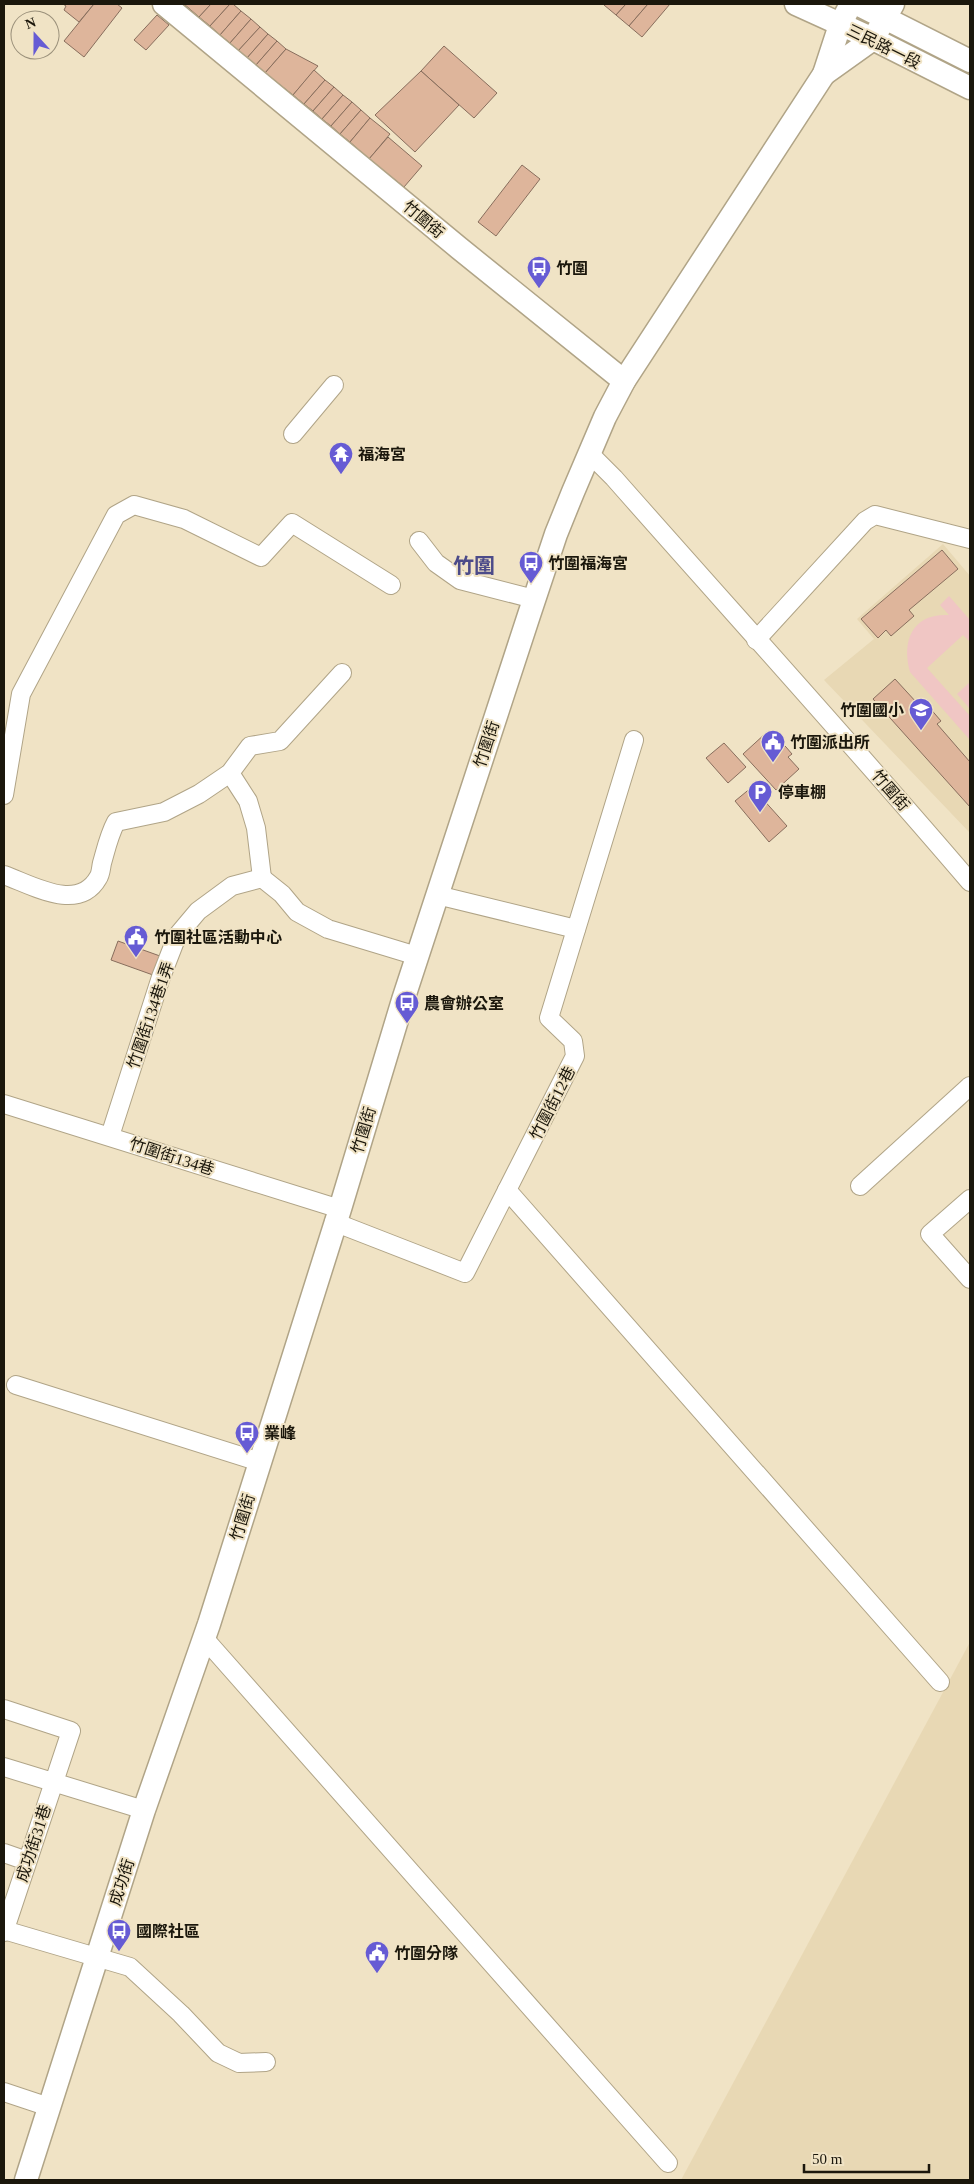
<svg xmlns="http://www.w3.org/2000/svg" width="974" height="2184" font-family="'Times New Roman','Noto Sans TC',serif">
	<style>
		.built { fill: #e8d8b4 }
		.green { fill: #f0c6c4 }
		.building { fill: #deb59b; stroke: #886e5d }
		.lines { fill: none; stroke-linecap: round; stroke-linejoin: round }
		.minor-casing { stroke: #b0a487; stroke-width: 20 }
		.tertiary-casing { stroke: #b0a487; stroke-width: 25 }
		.minor { stroke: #fff; stroke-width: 18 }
		.tertiary { stroke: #fff; stroke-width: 22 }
		.labels { text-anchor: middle; stroke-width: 4; stroke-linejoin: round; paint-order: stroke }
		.street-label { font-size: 16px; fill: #1b170c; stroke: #f0e3c5 }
		.poi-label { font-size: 16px; font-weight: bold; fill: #1b170c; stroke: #f0e3c5; text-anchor: start }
		.district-label { font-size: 21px; font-weight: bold; fill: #4c4b89; stroke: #f0e3c5 }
	</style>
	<rect width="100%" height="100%" fill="#f0e3c5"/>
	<!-- built -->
	<g class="built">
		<path d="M 943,544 L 970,576 L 970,833 L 824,680 L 874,639 L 857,619 Z"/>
		<path d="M 970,1642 L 970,2180 L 681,2180 Z"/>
	</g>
	<!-- green -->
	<g class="green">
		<path d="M 949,596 L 970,620 L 970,642 L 963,635 L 927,668 L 970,716 L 970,740 L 910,672 C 901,640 913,613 949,615 L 940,605 Z"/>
		<path d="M 970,682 L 970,709 L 957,694 Z"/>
	</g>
	<!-- building -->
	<g class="building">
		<path d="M 63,4 L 94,4 L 79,22 L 64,10 L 66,6 Z"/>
		<path d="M 94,4 L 117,4 L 122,8 L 84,57 L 64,41 Z"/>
		<path d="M 184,4 L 211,4 L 199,17 Z"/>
		<path d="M 211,4 L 230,4 L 210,26 L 199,17 Z"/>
		<path d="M 230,4 L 233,4 L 241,11 L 220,35 L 210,26 Z"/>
		<path d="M 606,4 L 626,4 L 616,15 L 604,5 Z"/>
		<path d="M 626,4 L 648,4 L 629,26 L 616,15 Z"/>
		<path d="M 648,4 L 670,4 L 642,37 L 629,26 Z"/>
		<path d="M 241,11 L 251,19 L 230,43 L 220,35 Z"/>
		<path d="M 157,15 L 169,25 L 146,50 L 134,40 Z"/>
		<path d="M 251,19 L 260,27 L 238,51 L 230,43 Z"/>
		<path d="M 260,27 L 268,34 L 247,58 L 238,51 Z"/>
		<path d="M 268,34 L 277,41 L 256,65 L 247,58 Z"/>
		<path d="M 277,41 L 286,49 L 265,73 L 256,65 Z"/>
		<path d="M 444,46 L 497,93 L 474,118 L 421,71 Z"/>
		<path d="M 286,49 L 318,66 L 293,95 L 265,73 Z"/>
		<path d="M 314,70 L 325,80 L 304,104 L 293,95 Z"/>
		<path d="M 421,71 L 459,105 L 415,152 L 375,115 Z"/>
		<path d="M 325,80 L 334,87 L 313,111 L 304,104 Z"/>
		<path d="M 334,87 L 343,95 L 322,119 L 313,111 Z"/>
		<path d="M 343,95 L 352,102 L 331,126 L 322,119 Z"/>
		<path d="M 352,102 L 361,110 L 340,134 L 331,126 Z"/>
		<path d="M 361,110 L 370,118 L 350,142 L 340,134 Z"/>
		<path d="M 370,118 L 390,134 L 369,159 L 350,142 Z"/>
		<path d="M 388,137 L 422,166 L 404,187 L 369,159 Z"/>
		<path d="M 522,165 L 540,179 L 496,236 L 478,222 Z"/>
		<path d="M 942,550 L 958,569 L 909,610 L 914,616 L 891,636 L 886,630 L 878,638 L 861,619 Z"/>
		<path d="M 895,679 L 917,703 L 922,699 L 941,721 L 937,724 L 970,762 L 970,807 L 873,699 Z"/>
		<path d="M 766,733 L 777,746 L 781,742 L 786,747 L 792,754 L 788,757 L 799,769 L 776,790 L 743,754 Z"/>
		<path d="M 724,743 L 746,767 L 728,783 L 706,758 Z"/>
		<path d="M 752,787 L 787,826 L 769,842 L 735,801 Z"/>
		<path d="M 118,941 L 160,956 L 153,975 L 111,960 Z"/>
	</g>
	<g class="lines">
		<defs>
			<g id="minor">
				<path d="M 293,434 L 334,385"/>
				<path d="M 589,453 L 614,478 C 733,613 854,746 970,882"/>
				<path d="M 419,541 L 436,563 L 460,580 L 534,599"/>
				<path d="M 756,640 L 865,521 L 875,515 L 970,539"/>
				<path d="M 230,773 L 248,801 L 256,828 L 262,878"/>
				<path d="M 4,795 L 21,694 L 116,515 L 134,505 L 184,519 L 261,557 L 292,523 L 391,585"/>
				<path d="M 4,875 C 32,885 78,913 98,878 C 101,874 101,867 102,863 C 106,849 109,835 116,822 L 164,812 L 199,794 L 230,773 L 250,746 L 280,741 L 342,673"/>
				<path d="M 437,895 L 576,929"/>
				<path d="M 4,1104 L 340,1209"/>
				<path d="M 110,1136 L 161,977 L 177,936 L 198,911 L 232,886 L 262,878 L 282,894 L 297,912 L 328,929 L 417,956"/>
				<path d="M 860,1186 L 970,1086"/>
				<path d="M 507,1190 L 940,1682"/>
				<path d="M 970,1199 L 930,1234 L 970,1279"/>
				<path d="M 334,1222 L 465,1273 L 575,1056 L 573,1041 L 549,1018 L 634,740"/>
				<path d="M 16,1385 L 260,1462"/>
				<path d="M 204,1638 L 668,2163"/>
				<path d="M 4,1709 L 71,1731 L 4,1932"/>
				<path d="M 4,1767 L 144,1810"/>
				<path d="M 4,1853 L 27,1861"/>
				<path d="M 4,1930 L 130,1967 L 181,2014 L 218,2053 L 239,2063 L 266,2062"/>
				<path d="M 4,2092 L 49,2107"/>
			</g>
			<g id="tertiary">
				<path d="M 164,4 L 459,248 L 624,381"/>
				<path d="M 796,4 L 873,39 L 970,88"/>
				<path d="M 857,4 L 970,61"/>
				<path d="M 824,74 L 873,39 L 893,4"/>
				<path d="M 26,2180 L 144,1810 L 209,1624 L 340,1209 L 403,1000 L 529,615 L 556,534 L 573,492 L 605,417 L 624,381 L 824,74 L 840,25 L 851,4"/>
			</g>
		</defs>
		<!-- minor casing -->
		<use href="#minor" class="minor-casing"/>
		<!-- tertiary casing -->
		<use href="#tertiary" class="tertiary-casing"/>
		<!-- minor -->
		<use href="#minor" class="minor"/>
		<!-- tertiary -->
		<use href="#tertiary" class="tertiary"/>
	</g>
	<!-- icons -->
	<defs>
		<symbol id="bus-pin" viewBox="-11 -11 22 30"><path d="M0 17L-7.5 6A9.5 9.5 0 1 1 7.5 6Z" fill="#665bd4" stroke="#f0e3c5"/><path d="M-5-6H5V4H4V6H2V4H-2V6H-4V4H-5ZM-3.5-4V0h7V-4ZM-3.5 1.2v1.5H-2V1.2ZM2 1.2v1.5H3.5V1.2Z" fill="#fff"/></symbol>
		<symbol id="temple-pin" viewBox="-11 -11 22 30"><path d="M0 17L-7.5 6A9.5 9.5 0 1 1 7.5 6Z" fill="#665bd4" stroke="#f0e3c5"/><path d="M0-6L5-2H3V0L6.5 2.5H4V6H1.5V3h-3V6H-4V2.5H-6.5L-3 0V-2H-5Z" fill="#fff"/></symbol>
		<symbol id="school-pin" viewBox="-11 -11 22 30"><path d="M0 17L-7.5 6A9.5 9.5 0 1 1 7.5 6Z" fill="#665bd4" stroke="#f0e3c5"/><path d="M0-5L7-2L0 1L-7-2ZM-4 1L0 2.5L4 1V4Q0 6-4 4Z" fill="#fff"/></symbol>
		<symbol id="civic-pin" viewBox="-11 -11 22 30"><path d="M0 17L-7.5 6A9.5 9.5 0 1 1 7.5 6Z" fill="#665bd4" stroke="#f0e3c5"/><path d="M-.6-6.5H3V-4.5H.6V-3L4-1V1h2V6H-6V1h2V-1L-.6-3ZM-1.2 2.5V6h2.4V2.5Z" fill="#fff"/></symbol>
		<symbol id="parking-pin" viewBox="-11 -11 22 30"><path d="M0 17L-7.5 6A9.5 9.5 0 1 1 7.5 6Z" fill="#665bd4" stroke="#f0e3c5"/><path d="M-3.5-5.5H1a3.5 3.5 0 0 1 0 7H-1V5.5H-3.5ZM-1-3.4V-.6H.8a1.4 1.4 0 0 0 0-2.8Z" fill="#fff"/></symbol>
	</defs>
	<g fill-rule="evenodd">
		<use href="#bus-pin" x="525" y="254" width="28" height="38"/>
		<use href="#temple-pin" x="327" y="440" width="28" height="38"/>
		<use href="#bus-pin" x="517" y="549" width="28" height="38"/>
		<use href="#school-pin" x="907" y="696" width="28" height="38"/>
		<use href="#civic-pin" x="759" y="728" width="28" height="38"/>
		<use href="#parking-pin" x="746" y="778" width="28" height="38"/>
		<use href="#civic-pin" x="122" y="923" width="28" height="38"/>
		<use href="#bus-pin" x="393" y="989" width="28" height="38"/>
		<use href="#bus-pin" x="233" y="1419" width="28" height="38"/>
		<use href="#bus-pin" x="105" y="1917" width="28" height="38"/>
		<use href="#civic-pin" x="363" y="1939" width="28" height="38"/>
	</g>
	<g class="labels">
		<!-- street labels -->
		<g class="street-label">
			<text transform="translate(884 46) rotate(26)" y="6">三民路一段</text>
			<text transform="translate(424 219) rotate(40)" y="6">竹圍街</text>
			<text transform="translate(486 744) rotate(-72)" y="6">竹圍街</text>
			<text transform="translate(891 790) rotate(49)" y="6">竹圍街</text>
			<text transform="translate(150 1015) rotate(-71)" y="6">竹圍街134巷1弄</text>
			<text transform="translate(552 1103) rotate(-63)" y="6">竹圍街12巷</text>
			<text transform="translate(363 1130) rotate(-73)" y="6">竹圍街</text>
			<text transform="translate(172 1156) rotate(18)" y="6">竹圍街134巷</text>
			<text transform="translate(242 1517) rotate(-73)" y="6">竹圍街</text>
			<text transform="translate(33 1843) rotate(-72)" y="6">成功街31巷</text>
			<text transform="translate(121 1882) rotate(-72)" y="6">成功街</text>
		</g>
		<!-- poi labels -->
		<g class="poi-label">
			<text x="556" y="274">竹圍</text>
			<text x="358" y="460">福海宮</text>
			<text x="548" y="569">竹圍福海宮</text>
			<text x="904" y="716" text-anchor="end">竹圍國小</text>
			<text x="790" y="748">竹圍派出所</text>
			<text x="778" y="798">停車棚</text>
			<text x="154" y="943">竹圍社區活動中心</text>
			<text x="424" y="1009">農會辦公室</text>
			<text x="264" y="1439">業峰</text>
			<text x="136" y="1937">國際社區</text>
			<text x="394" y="1959">竹圍分隊</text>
		</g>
		<!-- district labels -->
		<g class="district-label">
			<text x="474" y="573">竹圍</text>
		</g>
	</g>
	<!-- border -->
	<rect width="974" height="2184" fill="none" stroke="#1b170c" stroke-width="10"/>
	<!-- north arrow -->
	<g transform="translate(35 35) rotate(339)"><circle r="24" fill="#f0e3c5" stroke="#9b917b"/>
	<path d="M0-4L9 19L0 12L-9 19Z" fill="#665bd4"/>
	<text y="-8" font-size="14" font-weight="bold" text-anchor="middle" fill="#1b170c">N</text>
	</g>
	<!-- scale -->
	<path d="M804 2164v8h125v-8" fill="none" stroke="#1b170c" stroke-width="2.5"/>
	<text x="812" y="2164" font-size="15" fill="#1b170c" stroke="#f0e3c5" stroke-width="4" paint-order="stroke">50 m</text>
</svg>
